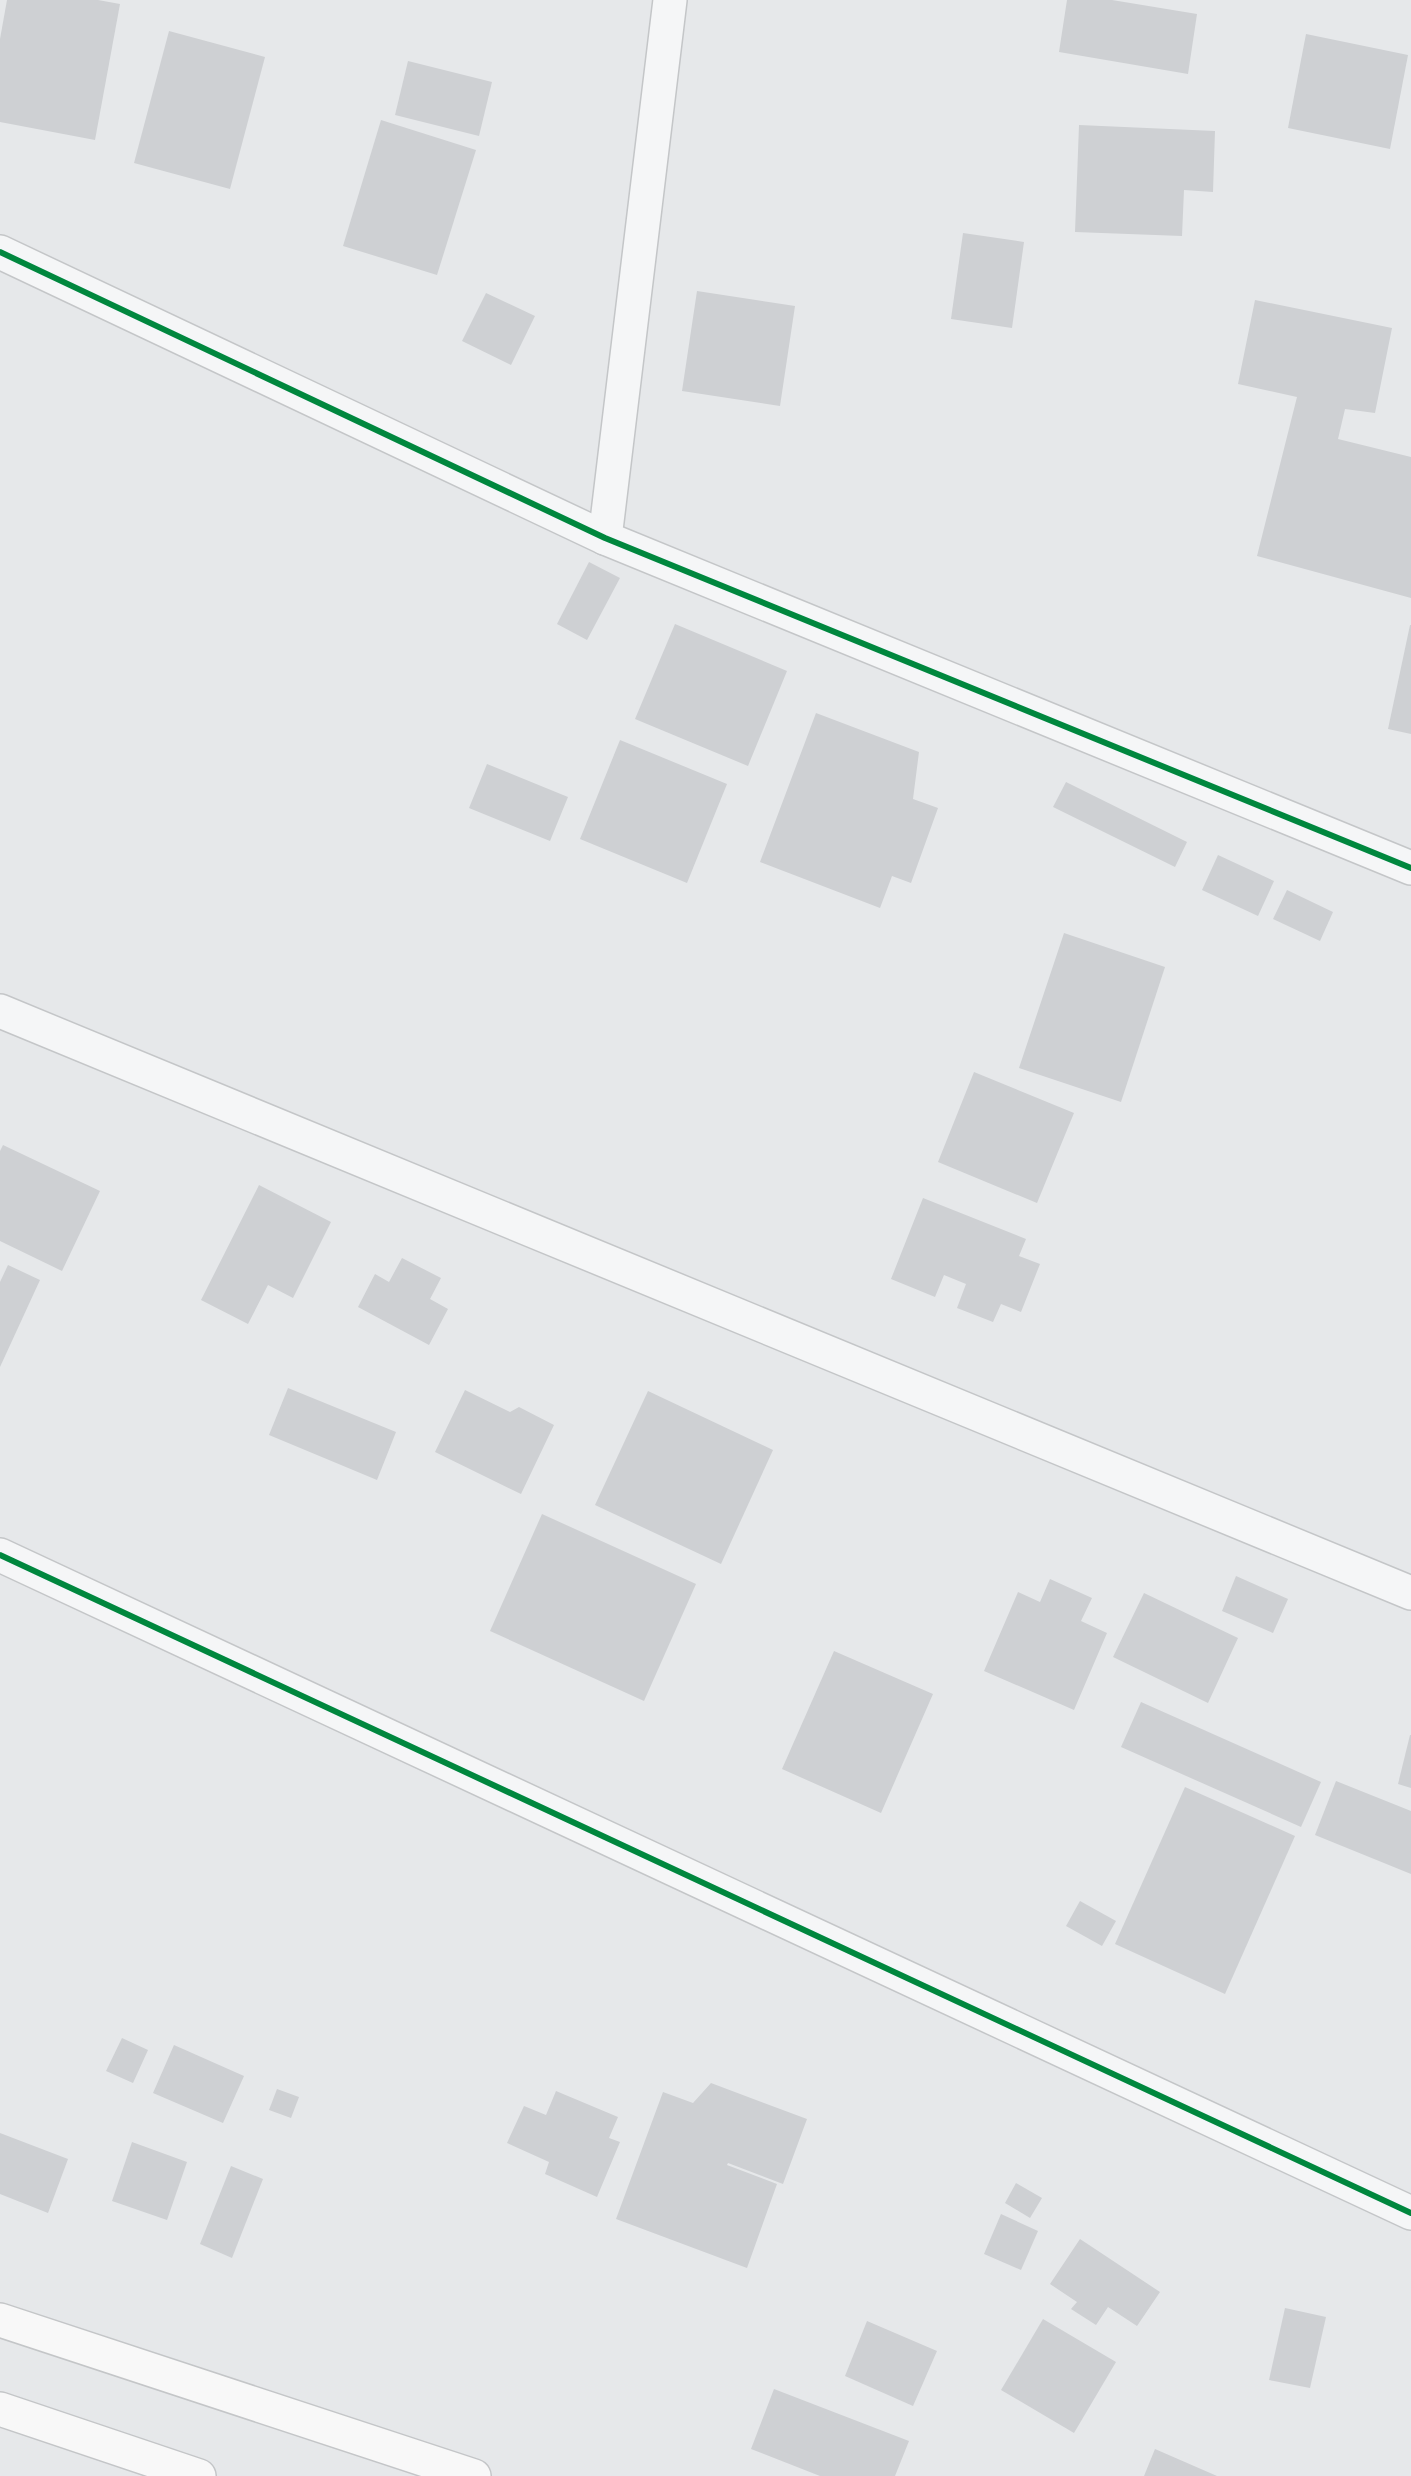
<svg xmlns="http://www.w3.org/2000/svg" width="1411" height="2476" font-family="Commissioner,sans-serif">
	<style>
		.building { fill: #ced0d3 }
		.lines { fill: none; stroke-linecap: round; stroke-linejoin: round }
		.street-casing { stroke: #c4c6c8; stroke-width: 36 }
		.secondary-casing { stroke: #c4c6c8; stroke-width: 36 }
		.street { stroke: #f5f6f7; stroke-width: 33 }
		.secondary { stroke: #f8f8f8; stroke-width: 33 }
		.cycleway-casing { stroke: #f4f6f9; stroke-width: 10 }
		.cycleway { stroke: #00873e; stroke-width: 6 }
	</style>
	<rect width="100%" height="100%" fill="#e6e8ea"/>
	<!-- building -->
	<g class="building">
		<path d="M 7,0 L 98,0 L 120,4 L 95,140 L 0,122 L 0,39 Z"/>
		<path d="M 1067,0 L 1112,0 L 1197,14 L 1188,74 L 1059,52 Z"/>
		<path d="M 169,31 L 265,57 L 230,189 L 134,163 Z"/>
		<path d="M 1306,34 L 1408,55 L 1390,149 L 1288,128 Z"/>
		<path d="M 408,61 L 492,82 L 479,136 L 395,115 Z"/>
		<path d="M 381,120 L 476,150 L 437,275 L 343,246 Z"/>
		<path d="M 1079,125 L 1215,131 L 1213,192 L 1184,190 L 1182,236 L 1075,232 Z"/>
		<path d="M 963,233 L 1024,242 L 1012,328 L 951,319 Z"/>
		<path d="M 697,291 L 795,306 L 780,406 L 682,391 Z"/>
		<path d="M 486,293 L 535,316 L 511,365 L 462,341 Z"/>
		<path d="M 1255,300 L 1392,328 L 1375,413 L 1345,409 L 1338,439 L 1411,457 L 1411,598 L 1257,556 L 1297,397 L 1238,384 Z"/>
		<path d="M 589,562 L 620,578 L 587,640 L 557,624 Z"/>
		<path d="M 675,624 L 787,671 L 748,766 L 635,719 Z"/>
		<path d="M 1410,625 L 1411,625 L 1411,734 L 1388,729 Z"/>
		<path d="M 816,713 L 919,752 L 913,799 L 938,808 L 911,883 L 892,876 L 880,908 L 760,862 Z"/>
		<path d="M 620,740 L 727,784 L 687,883 L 580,839 Z"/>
		<path d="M 487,764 L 568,797 L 550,841 L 469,808 Z"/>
		<path d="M 1066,782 L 1187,842 L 1175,867 L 1053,807 Z"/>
		<path d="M 1218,855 L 1274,881 L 1258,916 L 1202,890 Z"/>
		<path d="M 1287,890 L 1333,912 L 1320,941 L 1273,919 Z"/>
		<path d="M 1064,933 L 1165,967 L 1121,1102 L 1019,1068 Z"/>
		<path d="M 974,1072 L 1074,1113 L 1037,1203 L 938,1162 Z"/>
		<path d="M 3,1145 L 100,1191 L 62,1271 L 0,1241 L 0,1151 Z"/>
		<path d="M 259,1185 L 331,1222 L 293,1298 L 268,1285 L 248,1324 L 201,1300 Z"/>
		<path d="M 923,1198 L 1026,1239 L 1019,1256 L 1040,1264 L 1021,1312 L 1001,1304 L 993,1322 L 957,1308 L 966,1284 L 944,1275 L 935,1297 L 891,1279 Z"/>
		<path d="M 402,1258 L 441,1278 L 430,1299 L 448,1309 L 429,1345 L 358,1307 L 375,1274 L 389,1282 Z"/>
		<path d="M 8,1265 L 40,1280 L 0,1367 L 0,1282 Z"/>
		<path d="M 288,1388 L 396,1432 L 377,1480 L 269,1435 Z"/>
		<path d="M 465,1390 L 510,1412 L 519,1407 L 554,1425 L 521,1494 L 435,1452 Z"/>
		<path d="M 648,1391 L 773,1450 L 721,1564 L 595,1505 Z"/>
		<path d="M 542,1514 L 696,1584 L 644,1701 L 490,1631 Z"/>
		<path d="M 1236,1576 L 1288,1599 L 1273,1633 L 1222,1611 Z"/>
		<path d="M 1050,1579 L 1092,1598 L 1081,1621 L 1107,1633 L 1074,1710 L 984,1671 L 1018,1592 L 1040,1602 Z"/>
		<path d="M 1144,1593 L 1238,1638 L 1208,1703 L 1113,1657 Z"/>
		<path d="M 834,1651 L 933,1694 L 881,1813 L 782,1769 Z"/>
		<path d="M 1141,1702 L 1321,1782 L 1301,1827 L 1121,1747 Z"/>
		<path d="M 1410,1735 L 1411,1735 L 1411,1788 L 1398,1784 Z"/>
		<path d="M 1336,1781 L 1411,1811 L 1411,1874 L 1315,1835 Z"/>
		<path d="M 1185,1787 L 1295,1836 L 1225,1994 L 1115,1944 Z"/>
		<path d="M 1080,1901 L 1116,1921 L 1102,1946 L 1066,1926 Z"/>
		<path d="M 122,2038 L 148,2050 L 133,2083 L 106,2071 Z"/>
		<path d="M 174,2045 L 244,2076 L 223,2123 L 153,2093 Z"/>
		<path d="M 711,2083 L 807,2119 L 783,2184 L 728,2163 L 727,2165 L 777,2184 L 747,2268 L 616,2219 L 663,2092 L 693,2103 Z"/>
		<path d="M 277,2089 L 299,2097 L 291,2118 L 269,2110 Z"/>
		<path d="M 556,2091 L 618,2117 L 609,2138 L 620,2142 L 597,2197 L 545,2174 L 549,2162 L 507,2143 L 524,2106 L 546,2115 Z"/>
		<path d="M 0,2133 L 68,2159 L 48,2213 L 0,2194 Z"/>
		<path d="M 132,2142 L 187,2162 L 167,2220 L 112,2201 Z"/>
		<path d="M 231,2166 L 263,2179 L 232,2258 L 200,2244 Z"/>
		<path d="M 1016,2183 L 1042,2198 L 1030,2218 L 1005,2203 Z"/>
		<path d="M 1001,2214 L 1038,2231 L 1021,2270 L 984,2254 Z"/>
		<path d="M 1080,2239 L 1160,2292 L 1137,2326 L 1108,2307 L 1096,2325 L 1071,2309 L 1077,2302 L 1050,2284 Z"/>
		<path d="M 1285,2308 L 1326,2317 L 1310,2388 L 1269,2380 Z"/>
		<path d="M 1043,2319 L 1116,2362 L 1074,2433 L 1001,2390 Z"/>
		<path d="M 867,2321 L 937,2351 L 913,2406 L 845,2376 Z"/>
		<path d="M 774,2389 L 909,2441 L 895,2476 L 820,2476 L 751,2449 Z"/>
		<path d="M 1155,2449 L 1217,2476 L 1144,2476 Z"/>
	</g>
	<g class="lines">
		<defs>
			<g id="street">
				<path d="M 0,252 L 605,538 L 1411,868"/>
				<path d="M 605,538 L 670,0"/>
				<path d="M 0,1011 L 1411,1593"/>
				<path d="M 0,1555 L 1411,2213"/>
			</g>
			<g id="secondary">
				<path d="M 0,2320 L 474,2476"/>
				<path d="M 0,2409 L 199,2476"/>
			</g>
		</defs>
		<!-- street casing -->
		<use href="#street" class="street-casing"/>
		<!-- secondary casing -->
		<use href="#secondary" class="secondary-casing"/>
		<!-- street -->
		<use href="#street" class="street"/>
		<!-- secondary -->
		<use href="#secondary" class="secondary"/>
		<defs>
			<g id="cycleway">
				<path d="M 0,252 L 605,538 L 1411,868"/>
				<path d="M 0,1555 L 1411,2213"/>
			</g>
		</defs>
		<!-- cycleway casing -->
		<use href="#cycleway" class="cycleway-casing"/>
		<!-- cycleway -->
		<use href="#cycleway" class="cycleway"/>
	</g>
</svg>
